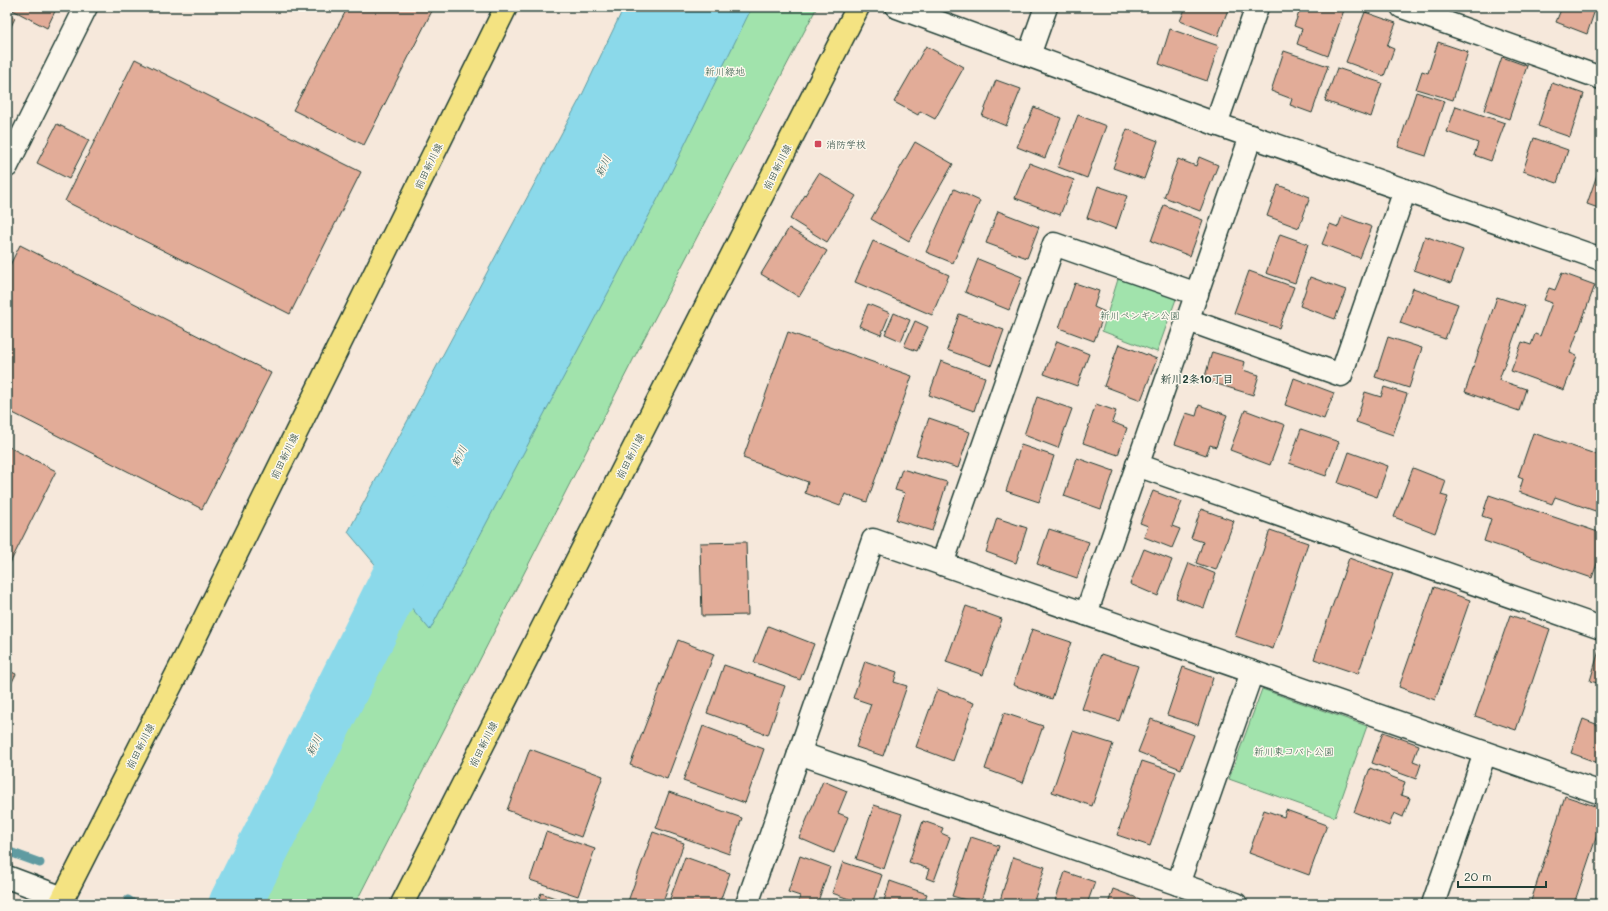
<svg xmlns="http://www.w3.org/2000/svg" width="1608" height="911" font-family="Mali,'Klee One',sans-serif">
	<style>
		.green { fill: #a1e3ac; stroke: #609070 }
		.water { fill: #8bd9ea; stroke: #609ba1 }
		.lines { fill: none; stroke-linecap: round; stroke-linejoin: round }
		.stream { stroke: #609ba1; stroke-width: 9 }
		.river { stroke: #8bd9ea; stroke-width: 53 }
		.building { fill: #e2ac98; stroke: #1f3d34 }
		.street-casing { stroke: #1f3d34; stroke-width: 25 }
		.primary-casing { stroke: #1f3d34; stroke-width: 25 }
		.street { stroke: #fbf7ec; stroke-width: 22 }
		.primary { stroke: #f4e382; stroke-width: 22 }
		.poi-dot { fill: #d1495b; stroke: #fbf7ec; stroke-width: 1.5 }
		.labels { text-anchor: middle; stroke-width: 3; stroke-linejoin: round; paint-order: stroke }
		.park-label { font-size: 10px; fill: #395e4c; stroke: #fbf7ec }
		.poi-label { font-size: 10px; fill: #1f3d34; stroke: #fbf7ec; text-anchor: start }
		.street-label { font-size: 10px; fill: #1f3d34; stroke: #fbf7ec }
		.water-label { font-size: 11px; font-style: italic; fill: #355c58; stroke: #fbf7ec }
		.neighbourhood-label { font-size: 11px; font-weight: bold; fill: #1f3d34; stroke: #fbf7ec }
	</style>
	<rect width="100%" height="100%" fill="#f6e8db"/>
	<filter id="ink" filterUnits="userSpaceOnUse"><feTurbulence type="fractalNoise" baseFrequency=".025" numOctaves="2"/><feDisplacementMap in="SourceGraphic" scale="8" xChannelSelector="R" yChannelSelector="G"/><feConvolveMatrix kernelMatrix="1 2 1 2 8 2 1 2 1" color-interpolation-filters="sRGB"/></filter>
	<g filter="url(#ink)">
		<!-- green -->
		<g class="green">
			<path d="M 698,7 L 817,7 L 635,356 L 355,904 L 252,904 L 456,489 Z"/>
			<path d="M 1119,276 L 1176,299 L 1157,352 L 1102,331 Z"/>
			<path d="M 1262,689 L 1367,726 L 1335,817 L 1229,779 Z"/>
		</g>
		<!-- water -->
		<path class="water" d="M 624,7 L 752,7 L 663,189 L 430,630 L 348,532 L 582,95 Z"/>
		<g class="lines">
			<!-- stream -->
			<g class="stream">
				<path d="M 7,851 L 40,863"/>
				<path d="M 128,900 L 134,904"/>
			</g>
			<!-- river -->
			<path class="river" d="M 235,904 L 426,521"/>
		</g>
		<!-- building -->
		<g class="building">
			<path d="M 7,7 L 57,7 L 47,28 Z"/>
			<path d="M 348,7 L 434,7 L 364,145 L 293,110 Z"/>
			<path d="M 1186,7 L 1229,7 L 1218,36 L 1180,21 Z"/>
			<path d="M 1301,7 L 1336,7 L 1344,10 L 1328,56 L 1297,44 L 1302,29 L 1294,26 Z"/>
			<path d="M 1520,7 L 1532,7 L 1531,11 Z"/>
			<path d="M 1562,7 L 1596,7 L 1587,34 L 1556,22 Z"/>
			<path d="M 1365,12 L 1396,23 L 1387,46 L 1394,49 L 1384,76 L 1346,62 Z"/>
			<path d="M 7,14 L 15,18 L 7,35 Z"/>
			<path d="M 1170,29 L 1219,46 L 1207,81 L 1159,64 Z"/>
			<path d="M 1438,42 L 1468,52 L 1453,100 L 1416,89 L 1422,71 L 1428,73 Z"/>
			<path d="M 926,46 L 964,67 L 935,119 L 920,111 L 918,115 L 894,102 Z"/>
			<path d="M 1284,51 L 1328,66 L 1312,113 L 1290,105 L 1292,99 L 1271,91 Z"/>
			<path d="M 1502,57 L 1527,66 L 1509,119 L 1484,110 Z"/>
			<path d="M 135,59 L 361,172 L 290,314 L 65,201 Z"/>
			<path d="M 1337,68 L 1382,83 L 1371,117 L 1325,101 Z"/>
			<path d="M 996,80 L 1021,89 L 1006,126 L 982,116 Z"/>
			<path d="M 1552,83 L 1584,94 L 1570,137 L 1538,126 Z"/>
			<path d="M 1416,92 L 1444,101 L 1426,156 L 1398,147 Z"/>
			<path d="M 1456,106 L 1505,123 L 1491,161 L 1474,155 L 1478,143 L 1447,132 Z"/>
			<path d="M 1034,107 L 1061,118 L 1045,158 L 1017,147 Z"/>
			<path d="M 1078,115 L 1106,126 L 1087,178 L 1058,167 Z"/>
			<path d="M 57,124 L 89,140 L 69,179 L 37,163 Z"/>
			<path d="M 1127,129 L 1158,141 L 1144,179 L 1113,168 Z"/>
			<path d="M 1534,138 L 1568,150 L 1557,183 L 1523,171 Z"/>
			<path d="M 915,142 L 953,164 L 909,241 L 871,219 Z"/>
			<path d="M 1199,157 L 1218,165 L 1200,211 L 1164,197 L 1178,159 L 1196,166 Z"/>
			<path d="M 1029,163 L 1074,180 L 1060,215 L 1015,198 Z"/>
			<path d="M 1601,163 L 1601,209 L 1587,204 Z"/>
			<path d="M 819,173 L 856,196 L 827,242 L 790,219 Z"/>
			<path d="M 1278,185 L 1310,197 L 1299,228 L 1267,216 Z"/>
			<path d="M 1098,186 L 1127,196 L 1116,229 L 1087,218 Z"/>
			<path d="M 954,189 L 980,201 L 953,263 L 926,252 Z"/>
			<path d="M 1164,205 L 1203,220 L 1190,256 L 1151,241 Z"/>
			<path d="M 998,211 L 1039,227 L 1027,258 L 986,243 Z"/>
			<path d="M 1342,216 L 1372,227 L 1360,258 L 1322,244 L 1330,224 L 1338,227 Z"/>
			<path d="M 789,228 L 827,251 L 799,297 L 761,274 Z"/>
			<path d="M 1280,234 L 1308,244 L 1295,283 L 1266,273 Z"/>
			<path d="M 1425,236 L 1463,250 L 1451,283 L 1414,270 Z"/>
			<path d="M 873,241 L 949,275 L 932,315 L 855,282 Z"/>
			<path d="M 20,245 L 271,373 L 202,509 L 7,410 L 7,271 Z"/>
			<path d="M 978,259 L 1022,277 L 1009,310 L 965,292 Z"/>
			<path d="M 1249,271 L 1294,287 L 1279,328 L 1234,313 Z"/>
			<path d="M 1562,273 L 1595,285 L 1570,353 L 1577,356 L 1564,390 L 1511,371 L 1522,342 L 1531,345 L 1535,334 L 1540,336 L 1552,303 L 1544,300 L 1549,288 L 1555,290 Z"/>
			<path d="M 1310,277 L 1346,290 L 1335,319 L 1300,306 Z"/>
			<path d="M 1075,283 L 1099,291 L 1094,307 L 1105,312 L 1094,341 L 1059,328 Z"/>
			<path d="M 1413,288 L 1458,304 L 1445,339 L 1400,323 Z"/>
			<path d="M 1497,297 L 1525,306 L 1499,380 L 1526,389 L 1519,411 L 1465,392 Z"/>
			<path d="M 868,304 L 890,313 L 881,335 L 859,326 Z"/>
			<path d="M 894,313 L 910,320 L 901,341 L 885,334 Z"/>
			<path d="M 959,314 L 1004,330 L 991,366 L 947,350 Z"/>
			<path d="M 915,321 L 928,327 L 917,351 L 904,346 Z"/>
			<path d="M 788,332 L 912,376 L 867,502 L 845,494 L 840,506 L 805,493 L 808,482 L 743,458 Z"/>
			<path d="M 1388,337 L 1422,348 L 1409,388 L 1375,377 Z"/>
			<path d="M 1057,341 L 1089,354 L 1077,386 L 1044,374 Z"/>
			<path d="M 1119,344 L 1157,359 L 1141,400 L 1104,386 Z"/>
			<path d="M 1212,352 L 1245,362 L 1243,370 L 1259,375 L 1253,395 L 1204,380 Z"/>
			<path d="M 941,361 L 985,377 L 974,411 L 929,395 Z"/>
			<path d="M 1294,378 L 1334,393 L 1324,419 L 1285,405 Z"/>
			<path d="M 1384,387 L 1407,394 L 1393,435 L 1356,422 L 1365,392 L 1381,397 Z"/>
			<path d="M 1037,397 L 1072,409 L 1058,448 L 1024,435 Z"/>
			<path d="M 1096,404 L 1116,411 L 1112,422 L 1127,428 L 1118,455 L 1083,443 Z"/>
			<path d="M 1199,405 L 1227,415 L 1216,447 L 1210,445 L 1206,455 L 1175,444 L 1186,413 L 1196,416 Z"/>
			<path d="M 1245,410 L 1285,425 L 1270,465 L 1230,450 Z"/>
			<path d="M 929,418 L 970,432 L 958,468 L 916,455 Z"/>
			<path d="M 1301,429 L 1339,442 L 1326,476 L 1289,463 Z"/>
			<path d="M 1533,433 L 1601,456 L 1601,513 L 1555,497 L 1552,504 L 1519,492 L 1523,479 L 1518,477 Z"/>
			<path d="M 1021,445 L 1054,456 L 1039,502 L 1006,491 Z"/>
			<path d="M 7,446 L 56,471 L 9,565 L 7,564 Z"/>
			<path d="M 1349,452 L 1388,466 L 1377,497 L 1338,483 Z"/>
			<path d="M 1077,458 L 1114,471 L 1101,509 L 1064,496 Z"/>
			<path d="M 1413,468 L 1446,481 L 1441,495 L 1448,497 L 1435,533 L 1394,517 Z"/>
			<path d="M 902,469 L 947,482 L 932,531 L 896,520 L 905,493 L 895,490 Z"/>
			<path d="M 1153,491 L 1182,502 L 1172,526 L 1180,529 L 1172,548 L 1144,537 L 1148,526 L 1140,523 Z"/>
			<path d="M 1489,495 L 1601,533 L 1601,552 L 1592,578 L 1484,541 L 1491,519 L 1482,516 Z"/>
			<path d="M 1201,509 L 1234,521 L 1216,570 L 1196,563 L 1203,542 L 1191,538 Z"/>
			<path d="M 997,518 L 1027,528 L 1016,563 L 986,552 Z"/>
			<path d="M 1049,529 L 1089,542 L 1077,578 L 1037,564 Z"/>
			<path d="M 1270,530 L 1308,543 L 1273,649 L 1235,636 Z"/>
			<path d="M 746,542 L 748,615 L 702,616 L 700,543 Z"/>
			<path d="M 1144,549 L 1172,560 L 1158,596 L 1130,584 Z"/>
			<path d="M 1349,558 L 1393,574 L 1358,674 L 1314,659 Z"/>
			<path d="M 1189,563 L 1216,574 L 1204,608 L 1176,598 Z"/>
			<path d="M 1434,587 L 1470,600 L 1435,700 L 1399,687 Z"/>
			<path d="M 966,606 L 1002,619 L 983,675 L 946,662 Z"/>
			<path d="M 1510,615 L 1550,629 L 1516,730 L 1475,716 Z"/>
			<path d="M 768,626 L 814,644 L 800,680 L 754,662 Z"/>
			<path d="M 1032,629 L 1071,642 L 1052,699 L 1013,685 Z"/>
			<path d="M 678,640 L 714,654 L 667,779 L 630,765 Z"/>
			<path d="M 1600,647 L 1601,647 L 1601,684 L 1590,681 Z"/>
			<path d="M 1101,654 L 1138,666 L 1119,721 L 1082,709 Z"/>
			<path d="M 865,661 L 897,672 L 894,682 L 907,686 L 883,756 L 856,747 L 871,704 L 853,698 Z"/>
			<path d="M 724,665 L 785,686 L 768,735 L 707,713 Z"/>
			<path d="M 1183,667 L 1213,678 L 1198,725 L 1167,715 Z"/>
			<path d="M 7,670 L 16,674 L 7,692 Z"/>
			<path d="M 937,689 L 974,703 L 953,761 L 916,747 Z"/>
			<path d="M 1004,713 L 1043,726 L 1023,783 L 985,769 Z"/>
			<path d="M 1151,719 L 1194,735 L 1181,769 L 1138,752 Z"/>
			<path d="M 1583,719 L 1601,726 L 1601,764 L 1571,753 Z"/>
			<path d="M 703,726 L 764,749 L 745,803 L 683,781 Z"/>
			<path d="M 1073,731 L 1113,744 L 1092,806 L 1052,792 Z"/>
			<path d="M 1383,732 L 1419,745 L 1413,761 L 1421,764 L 1416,779 L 1372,763 Z"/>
			<path d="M 530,749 L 603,776 L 581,837 L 507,810 Z"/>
			<path d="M 1142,761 L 1176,772 L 1150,846 L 1117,835 Z"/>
			<path d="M 1370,768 L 1405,782 L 1401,795 L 1410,798 L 1403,817 L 1394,813 L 1389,826 L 1354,812 Z"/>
			<path d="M 823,781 L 847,791 L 838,813 L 848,817 L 834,853 L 799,838 Z"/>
			<path d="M 669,792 L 742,818 L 729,854 L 656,828 Z"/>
			<path d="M 1565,796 L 1601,808 L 1601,823 L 1574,904 L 1530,904 Z"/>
			<path d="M 874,805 L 902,814 L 884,869 L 856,859 Z"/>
			<path d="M 1264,810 L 1284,817 L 1286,810 L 1327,825 L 1309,875 L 1249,853 Z"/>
			<path d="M 923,821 L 943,828 L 941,833 L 950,837 L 934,881 L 926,878 L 929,869 L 909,862 Z"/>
			<path d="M 546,832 L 595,849 L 578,896 L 530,880 Z"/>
			<path d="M 653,832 L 684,843 L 662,904 L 627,904 Z"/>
			<path d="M 971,837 L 999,846 L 980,904 L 952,896 Z"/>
			<path d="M 800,856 L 830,867 L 817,904 L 798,904 L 800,896 L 788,892 Z"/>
			<path d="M 685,857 L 730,873 L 719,904 L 668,904 Z"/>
			<path d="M 1013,857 L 1045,867 L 1033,904 L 999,904 Z"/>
			<path d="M 843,862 L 882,875 L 872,904 L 863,904 L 832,893 Z"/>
			<path d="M 1065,872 L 1095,882 L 1087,904 L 1054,904 Z"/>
			<path d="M 890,881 L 927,894 L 923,904 L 883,904 Z"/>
			<path d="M 1113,889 L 1140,899 L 1138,904 L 1108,904 Z"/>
			<path d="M 541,893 L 572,904 L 537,904 Z"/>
			<path d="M 938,900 L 950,904 L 937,904 Z"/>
		</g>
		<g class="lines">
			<defs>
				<g id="street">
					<path d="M 897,7 L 1216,124 L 1601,259"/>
					<path d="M 1402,7 L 1601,78"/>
					<path d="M 1029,55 L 1046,7"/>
					<path d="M 1216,124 L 1257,7"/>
					<path d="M 7,166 L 86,7"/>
					<path d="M 1188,320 L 1341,375 L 1405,190"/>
					<path d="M 1137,465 L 1601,628"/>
					<path d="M 942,564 L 1054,244 L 1197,294"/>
					<path d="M 1086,614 L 1251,136"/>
					<path d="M 799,753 L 1236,904"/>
					<path d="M 7,877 L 63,898"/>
					<path d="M 1178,884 L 1252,672"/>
					<path d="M 747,904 L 873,540 L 1601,793"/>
					<path d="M 1433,904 L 1485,753"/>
				</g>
				<g id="primary">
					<path d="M 60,904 L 188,652 L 506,7"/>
					<path d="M 402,904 L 858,7"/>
				</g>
			</defs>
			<!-- street casing -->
			<use href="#street" class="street-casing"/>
			<!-- primary casing -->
			<use href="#primary" class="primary-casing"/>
			<!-- street -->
			<use href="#street" class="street"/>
			<!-- primary -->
			<use href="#primary" class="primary"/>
		</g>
	</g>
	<!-- markers -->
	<rect class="poi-dot" x="814" y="140" width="8" height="8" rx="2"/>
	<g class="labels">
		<!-- park labels -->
		<g class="park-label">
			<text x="725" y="75">新川緑地</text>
			<text x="1140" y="319">新川ペンギン公園</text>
			<text x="1294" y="755">新川東コバト公園</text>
		</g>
		<!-- poi labels -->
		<g class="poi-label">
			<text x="826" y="148">消防学校</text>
		</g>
		<!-- street labels -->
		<g class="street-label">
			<text transform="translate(428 166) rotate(-64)" y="4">前田新川線</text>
			<text transform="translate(777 167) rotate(-63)" y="4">前田新川線</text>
			<text transform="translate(284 456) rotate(-64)" y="4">前田新川線</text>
			<text transform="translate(630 456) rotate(-63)" y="4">前田新川線</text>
			<text transform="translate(483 744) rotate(-63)" y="4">前田新川線</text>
			<text transform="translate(140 746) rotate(-63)" y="4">前田新川線</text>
		</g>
		<!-- water labels -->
		<g class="water-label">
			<text transform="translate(603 166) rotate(-64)" y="4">新川</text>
			<text transform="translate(459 456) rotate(-64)" y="4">新川</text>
			<text transform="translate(314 745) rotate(-64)" y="4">新川</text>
		</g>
		<!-- neighbourhood labels -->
		<g class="neighbourhood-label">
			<text x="1197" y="383">新川2条10丁目</text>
		</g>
	</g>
	<!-- margin -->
	<rect width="1608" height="911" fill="none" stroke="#fbf7ec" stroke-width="24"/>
	<rect x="12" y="12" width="1584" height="887" fill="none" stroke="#1f3d34" stroke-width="1.5" filter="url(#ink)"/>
	<!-- scale -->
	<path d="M1458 881v6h88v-6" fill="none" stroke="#1f3d34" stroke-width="2"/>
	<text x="1464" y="881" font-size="12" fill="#1f3d34" stroke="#fbf7ec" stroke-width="3" paint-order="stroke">20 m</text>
</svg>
